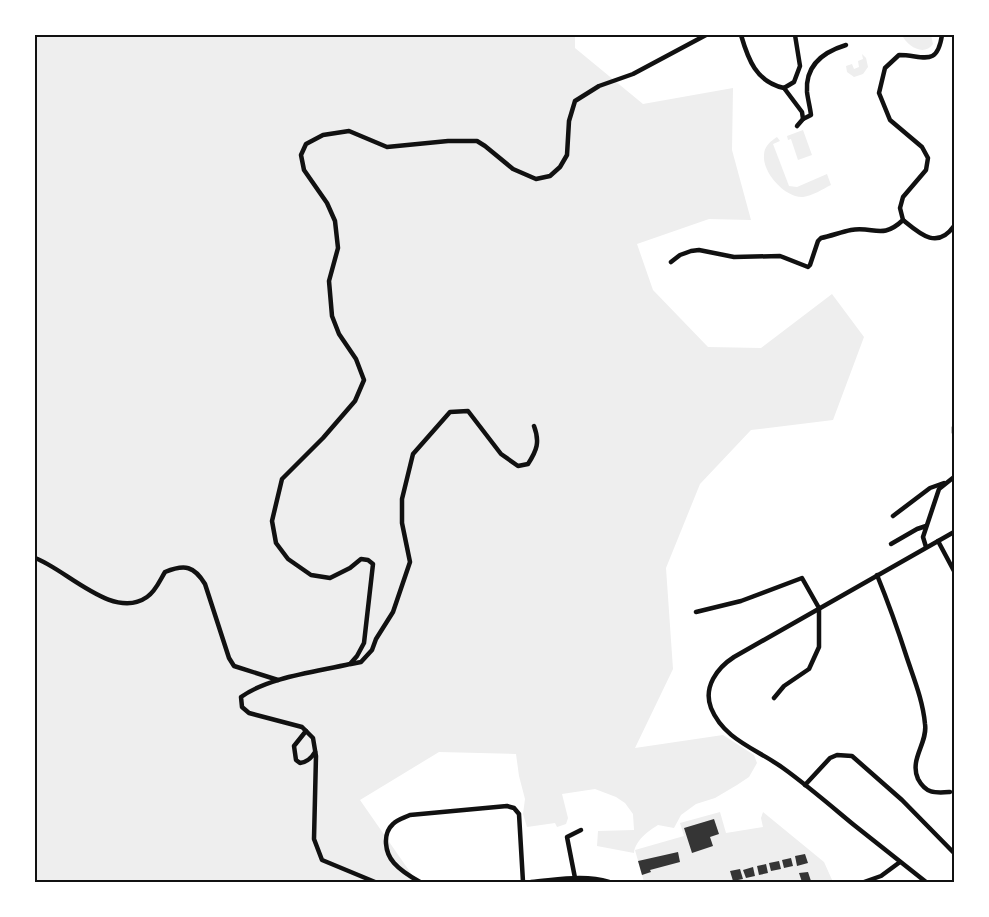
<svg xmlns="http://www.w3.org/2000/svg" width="989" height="917" font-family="'PT Sans',sans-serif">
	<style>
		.green { fill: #eee }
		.building { fill: #353535 }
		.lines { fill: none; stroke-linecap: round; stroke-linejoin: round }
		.minor { stroke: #111; stroke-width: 4.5 }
		.neatline { fill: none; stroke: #111; stroke-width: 2 }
	</style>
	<rect width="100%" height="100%" fill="#fff"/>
	<!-- green -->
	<g class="green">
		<path d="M 35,35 L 575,35 L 575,48 L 643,104 L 733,88 L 732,150 L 751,220 L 709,219 L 637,244 L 653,290 L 708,347 L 761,348 L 832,294 L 864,337 L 833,420 L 751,430 L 700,484 L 666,568 L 673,669 L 635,748 L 723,735 L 754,755 L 757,763 L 749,777 L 737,785 L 715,798 L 696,804 L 681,815 L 674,828 L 658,825 C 648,831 635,841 634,853 L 597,846 L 598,831 L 634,830 L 633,814 L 625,803 L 616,797 L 595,789 L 562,794 L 568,818 L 566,824 L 557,827 L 555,823 L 527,827 L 523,814 L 525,799 L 519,776 L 516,754 L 439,752 L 360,800 L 417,882 L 35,882 Z"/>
		<path d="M 902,35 L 931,35 L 933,44 C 924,57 907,46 902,35 Z"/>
		<path d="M 862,54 L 866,58 L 868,67 L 863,74 L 854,77 L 847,72 L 846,66 L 852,64 L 854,69 L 859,67 L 858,61 L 863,59 Z"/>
		<path d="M 803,130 L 812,155 L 798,160 L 791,139 L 788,140 L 787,136 Z"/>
		<path d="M 777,137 L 780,141 L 773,144 L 789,186 L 797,187 L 827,174 L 831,185 C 823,189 812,196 803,197 C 785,198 762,172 764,155 C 764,146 771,141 777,137 Z"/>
		<path d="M 720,812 L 726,833 L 763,827 L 761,818 L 763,812 L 824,862 L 833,882 L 644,882 L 635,850 L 684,836 L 680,823 Z"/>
	</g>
	<!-- building -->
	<g class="building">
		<path d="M 714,819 L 719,834 L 710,837 L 713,846 L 692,853 L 684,828 Z"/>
		<path d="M 678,852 L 680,862 L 650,870 L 651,872 L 642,875 L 638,861 Z"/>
		<path d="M 805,854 L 808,863 L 797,866 L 795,856 Z"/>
		<path d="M 791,858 L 793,866 L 784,868 L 782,860 Z"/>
		<path d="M 779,861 L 781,869 L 771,871 L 769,863 Z"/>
		<path d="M 766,864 L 768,873 L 759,875 L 757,866 Z"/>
		<path d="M 753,867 L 755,876 L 746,878 L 743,870 Z"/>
		<path d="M 740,869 L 743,879 L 733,881 L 730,871 Z"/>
		<path d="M 808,872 L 811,881 L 802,882 L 799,873 Z"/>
	</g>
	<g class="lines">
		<!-- minor -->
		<g class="minor">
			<path d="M 741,35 C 748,59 756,82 784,88 L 794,82 L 800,66 L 795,35"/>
			<path d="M 784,88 L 802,112 L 803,119 L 797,126"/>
			<path d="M 803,119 L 811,115 C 810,107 808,100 807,92 C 805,66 823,52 846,45"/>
			<path d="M 903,220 C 920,234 937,250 954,226"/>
			<path d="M 671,262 L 680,255 L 691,251 L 699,250 L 734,257 L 780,256 L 808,267 L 810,265 L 818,241 L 821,238 C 831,236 841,232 851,230 C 874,226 882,240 903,220 L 900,208 L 903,197 L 926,170 L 928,158 L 922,147 L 890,120 L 879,93 L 885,68 L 899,55 C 923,55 937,68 942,35"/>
			<path d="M 954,427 L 954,433"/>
			<path d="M 893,516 L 930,488 L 944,483"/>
			<path d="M 938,541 L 954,571"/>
			<path d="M 891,544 L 917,529 L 926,526"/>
			<path d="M 926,547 L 923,537 L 939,489 L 954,477"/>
			<path d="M 35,558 C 66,569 113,621 147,597 C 156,591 160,580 165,572 C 185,564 194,566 205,584 L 229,658 L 234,666 L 278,680"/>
			<path d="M 877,575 C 888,602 898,630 907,658 C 914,679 923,701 925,724 C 928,743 909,759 918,779 C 926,794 935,793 950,792"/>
			<path d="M 696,612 L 741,601 L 802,578 L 819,608 L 819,647 L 809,669 L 784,686 L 774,698"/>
			<path d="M 351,664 L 361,662 L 372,650 L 376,639 L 393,612 L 410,562 L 402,523 L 402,499 L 413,454 L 450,412 L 468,411 L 501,454 L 518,466 L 528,464 C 537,450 540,442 534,426"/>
			<path d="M 306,731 L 294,746 L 296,760 L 300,763 C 307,762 311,759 315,752"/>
			<path d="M 805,785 L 830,758 L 837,755 L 852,756 L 902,800 L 954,853"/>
			<path d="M 575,878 L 567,837 L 581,830"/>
			<path d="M 375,882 L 322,860 L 314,839 L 316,756 L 313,738 L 302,727 L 249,713 L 242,707 L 241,697 C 269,677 315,672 350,664 L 357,656 L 364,643 L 373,564 L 368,560 L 361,559 L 350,568 L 330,578 L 311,575 L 288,559 L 276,543 L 272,521 L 282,479 L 323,438 L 355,401 L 364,380 L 356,359 L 339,334 L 332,316 L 329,281 L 338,248 L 335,221 L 327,203 L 304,170 L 301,155 L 306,144 L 323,135 L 349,131 L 387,147 L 448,141 L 477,141 L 485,146 L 513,169 L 536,179 L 550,176 L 560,167 L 567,155 L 569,121 L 575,101 L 599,86 L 633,74 L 706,35"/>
			<path d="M 420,882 C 411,877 401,871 394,863 C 385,853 382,834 393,824 C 398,819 404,818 410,815 L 507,806 L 514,808 L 519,814 L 523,882"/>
			<path d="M 531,882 C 557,880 584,874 609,882"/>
			<path d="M 864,882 L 881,876 L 900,862"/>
			<path d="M 926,882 C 902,863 878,844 854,825 C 831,806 808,786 783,768 C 757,749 724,740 711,708 C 703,687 717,668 734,657 L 954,532"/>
		</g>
	</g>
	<!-- border -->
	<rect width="989" height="917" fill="none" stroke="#ffffff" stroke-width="72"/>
	<rect x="36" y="36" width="917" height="845" class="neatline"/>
</svg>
